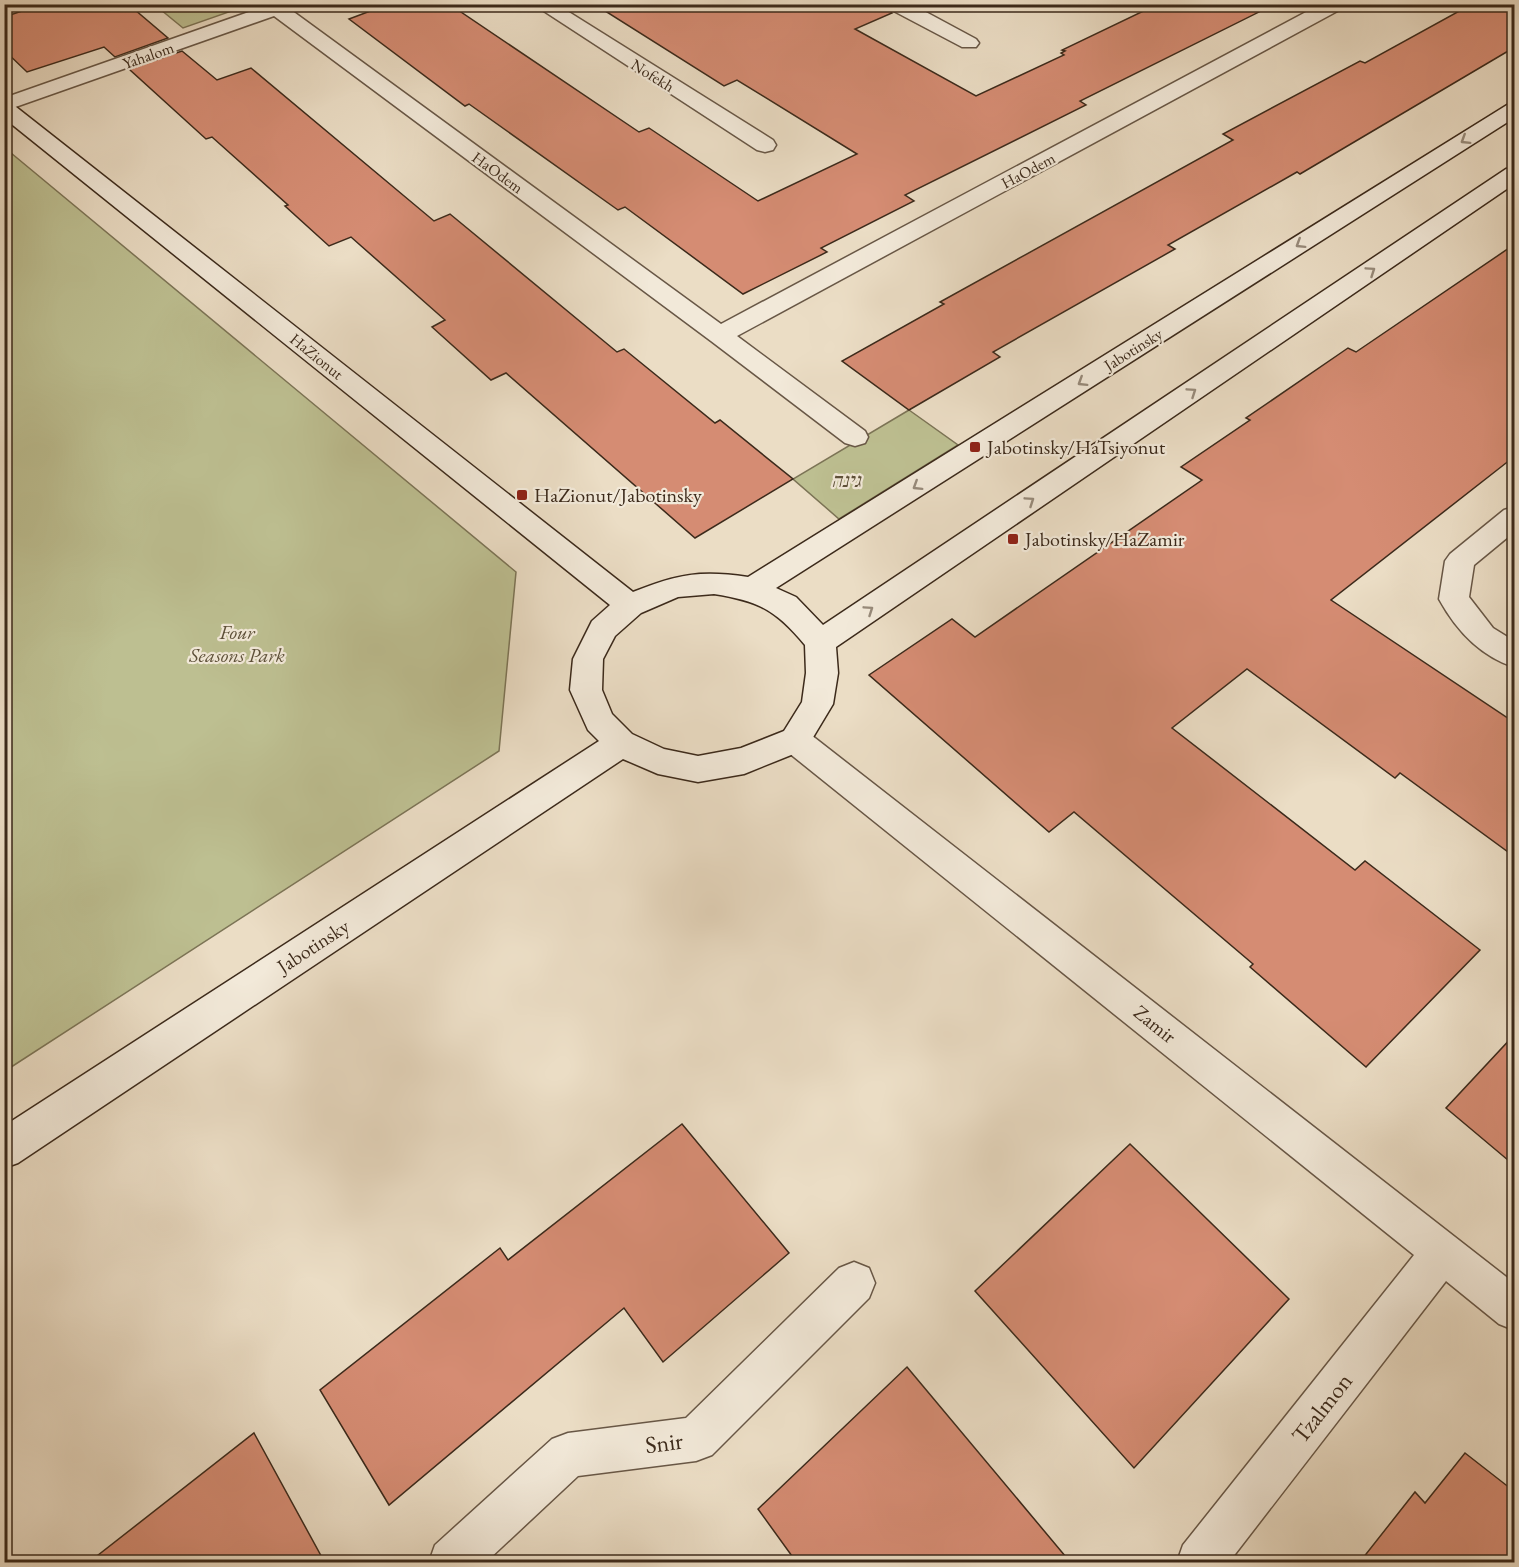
<svg xmlns="http://www.w3.org/2000/svg" width="1519" height="1567" font-family="'EB Garamond','Frank Ruhl Libre',serif">
	<style>
		.green { fill: #bdbf91; stroke: #7c7456; stroke-width: 1.5 }
		.building { fill: #d58c73; stroke: #3c2a1b; stroke-width: 1.5 }
		.lines { fill: none; stroke-linecap: round; stroke-linejoin: round }
		.street-casing { stroke: #685746; stroke-width: 3 }
		.secondary-casing { stroke: #3c2a1b; stroke-width: 3 }
		.street { fill: #f2e9d9; fill-rule: evenodd }
		.secondary { fill: #f2e9d9; fill-rule: evenodd }
		.oneway { stroke: #978a7a }
		.poi-dot { fill: #8f2418; stroke: #f2e9d9; stroke-width: 2 }
		.labels { text-anchor: middle; stroke-width: 4.5; stroke-linejoin: round; paint-order: stroke }
		.far-street-label { font-size: 16px; fill: #3c2a1b; stroke: #f2e9d9 }
		.poi-label { font-size: 20px; fill: #3c2a1b; stroke: #f2e9d9; text-anchor: start }
		.park-label { font-size: 20px; font-style: italic; fill: #5c4f38; stroke: #f2e9d9 }
		.street-label { font-size: 20px; fill: #3c2a1b; stroke: #f2e9d9 }
		.near-street-label { font-size: 24px; fill: #3c2a1b; stroke: #f2e9d9 }
	</style>
	<rect width="100%" height="100%" fill="#ebddc5"/>
	<filter id="stains"><feTurbulence type="fractalNoise" baseFrequency=".00333" numOctaves="4"/><feColorMatrix values="0 0 0 0 .2 0 0 0 0 .09 0 0 0 0 .02 0 0 0 .5 -.17"/></filter>
	<radialGradient id="worn" r=".72"><stop offset=".6" stop-color="#630" stop-opacity="0"/><stop offset="1" stop-color="#630" stop-opacity=".3"/></radialGradient>
	<!-- green -->
	<g class="green">
		<path d="M 244,5 L 246,6 L 183,28 L 155,5 Z"/>
		<path d="M 5,148 L 516,572 L 499,751 L 5,1071 Z"/>
		<path d="M 909,410 L 958,445 L 839,519 L 793,479 Z"/>
	</g>
	<!-- building -->
	<g class="building">
		<path d="M 43,4 L 128,4 L 168,38 L 115,57 L 104,47 L 27,72 L 4,50 L 4,17 Z"/>
		<path d="M 389,4 L 449,4 L 639,132 L 649,128 L 758,201 L 857,154 L 737,80 L 724,86 L 594,4 L 884,4 L 892,13 L 855,29 L 976,96 L 1064,55 L 1061,53 L 1065,51 L 1062,50 L 1158,4 L 1275,4 L 1080,101 L 1086,105 L 905,195 L 914,201 L 821,248 L 827,252 L 743,294 L 625,207 L 618,210 L 469,104 L 465,106 L 349,19 Z"/>
		<path d="M 1472,4 L 1515,4 L 1515,47 L 1300,174 L 1297,172 L 1168,245 L 1175,249 L 993,352 L 1000,357 L 909,410 L 842,361 L 944,304 L 940,302 L 1233,140 L 1223,134 L 1360,61 L 1365,63 Z"/>
		<path d="M 182,51 L 217,80 L 251,68 L 434,221 L 450,214 L 617,352 L 624,349 L 715,423 L 720,420 L 793,479 L 695,538 L 506,373 L 491,380 L 432,327 L 445,320 L 351,237 L 329,246 L 285,206 L 288,205 L 212,137 L 206,139 L 129,69 Z"/>
		<path d="M 1515,244 L 1515,456 L 1331,600 L 1515,723 L 1515,857 L 1400,773 L 1395,778 L 1247,669 L 1172,728 L 1355,870 L 1365,861 L 1480,950 L 1366,1067 L 1250,967 L 1253,964 L 1074,812 L 1049,832 L 869,675 L 952,619 L 975,637 L 1202,480 L 1181,467 L 1250,420 L 1246,418 L 1348,348 L 1356,352 Z"/>
		<path d="M 1515,1034 L 1515,1166 L 1446,1108 Z"/>
		<path d="M 682,1124 L 789,1253 L 663,1362 L 624,1308 L 389,1505 L 320,1390 L 500,1248 L 508,1260 Z"/>
		<path d="M 1130,1144 L 1289,1299 L 1134,1468 L 975,1291 Z"/>
		<path d="M 907,1367 L 1071,1563 L 797,1563 L 758,1509 Z"/>
		<path d="M 254,1433 L 325,1563 L 88,1563 Z"/>
		<path d="M 1465,1453 L 1515,1492 L 1515,1563 L 1359,1563 L 1415,1492 L 1425,1503 Z"/>
	</g>
	<g class="lines">
		<defs>
			<g id="street">
				<path d="M 261,4 L 300,4 L 291,10 L 721,324 L 1321,4 L 1345,4 L 1343,8 L 737,336 L 865,431 L 868,437 L 865,443 L 855,446 L 845,443 L 711,341 L 274,16 L 4,111 L 4,98 L 263,7 Z"/>
				<path d="M 533,4 L 556,4 L 773,140 L 776,145 L 773,150 L 765,152 L 757,150 Z"/>
				<path d="M 886,4 L 911,4 L 976,39 L 979,43 L 976,47 L 962,47 L 888,8 Z"/>
				<path d="M 1514,507 L 1514,532 L 1474,565 L 1469,597 L 1493,628 L 1514,641 L 1514,667 C 1480,656 1456,630 1439,599 L 1445,561 L 1450,554 L 1504,510 Z"/>
				<path d="M 795,727 L 806,731 L 1514,1283 L 1514,1330 L 1499,1324 L 1446,1281 L 1229,1562 L 1177,1562 L 1183,1545 L 1414,1255 L 784,749 L 779,740 L 784,731 Z"/>
				<path d="M 854,1262 L 869,1268 L 875,1283 L 869,1298 L 712,1455 L 696,1461 L 578,1476 L 486,1562 L 429,1562 L 435,1545 L 552,1439 L 568,1433 L 686,1418 L 839,1268 Z"/>
			</g>
			<path id="secondary" d="M 4,101 L 11,103 L 633,592 C 677,574 701,570 748,577 L 1507,105 L 1514,103 L 1514,118 L 776,588 L 796,597 L 823,625 L 1506,169 L 1514,167 L 1514,184 L 836,647 L 838,673 L 833,704 L 806,749 L 744,774 L 698,782 L 658,774 L 623,759 L 18,1163 L 4,1168 L 4,1126 L 599,741 L 588,730 L 570,690 L 573,659 L 592,621 L 610,605 L 4,118 ZM 714,594 C 759,601 776,610 805,645 L 806,673 L 802,702 L 784,731 L 741,748 L 698,756 L 664,749 L 632,734 L 612,714 L 602,690 L 603,659 L 615,636 L 641,613 L 678,597 Z"/>
		</defs>
		<!-- street casing -->
		<use href="#street" class="street-casing"/>
		<!-- secondary casing -->
		<use href="#secondary" class="secondary-casing"/>
		<!-- street -->
		<use href="#street" class="street"/>
		<!-- secondary -->
		<use href="#secondary" class="secondary"/>
	</g>
	<!-- one-way arrows -->
	<defs><path id="oneway-chevron" d="M-2-3.5L2.5 0L-2 3.5" fill="none" stroke-width="1.6" stroke-linecap="round" stroke-linejoin="round" transform="scale(1.5)"/></defs>
	<g class="oneway">
		<use href="#oneway-chevron" transform="translate(1465 140) rotate(148)"/>
		<use href="#oneway-chevron" transform="translate(1300 244) rotate(148)"/>
		<use href="#oneway-chevron" transform="translate(1371 271) rotate(-34)"/>
		<use href="#oneway-chevron" transform="translate(1082 382) rotate(148)"/>
		<use href="#oneway-chevron" transform="translate(1192 392) rotate(-34)"/>
		<use href="#oneway-chevron" transform="translate(917 486) rotate(148)"/>
		<use href="#oneway-chevron" transform="translate(1030 501) rotate(-34)"/>
		<use href="#oneway-chevron" transform="translate(869 610) rotate(-34)"/>
	</g>
	<!-- markers -->
	<g class="poi-dot">
		<rect x="969" y="441" width="12" height="12" rx="3"/>
		<rect x="516" y="489" width="12" height="12" rx="3"/>
		<rect x="1007" y="533" width="12" height="12" rx="3"/>
	</g>
	<g class="labels">
		<!-- far-street labels -->
		<g class="far-street-label">
			<text transform="translate(148 55) rotate(-19)" y="6">Yahalom</text>
			<text transform="translate(653 75) rotate(32)" y="6">Nofekh</text>
			<text transform="translate(1028 170) rotate(-28)" y="6">HaOdem</text>
			<text transform="translate(498 172) rotate(36)" y="6">HaOdem</text>
			<text transform="translate(1133 349) rotate(-32)" y="6">Jabotinsky</text>
			<text transform="translate(317 356) rotate(39)" y="6">HaZionut</text>
		</g>
		<!-- poi labels -->
		<g class="poi-label">
			<text x="987" y="454">Jabotinsky/HaTsiyonut</text>
			<text x="534" y="502">HaZionut/Jabotinsky</text>
			<text x="1025" y="546">Jabotinsky/HaZamir</text>
		</g>
		<!-- park labels -->
		<g class="park-label">
			<text x="846" y="487">גינה</text>
			<text x="237" y="639">Four<tspan x="237" dy="23">Seasons Park</tspan></text>
		</g>
		<!-- street labels -->
		<g class="street-label">
			<text transform="translate(313 946) rotate(-33)" y="7">Jabotinsky</text>
			<text transform="translate(1155 1024) rotate(39)" y="7">Zamir</text>
		</g>
		<!-- near-street labels -->
		<g class="near-street-label">
			<text transform="translate(1322 1408) rotate(-52)" y="8">Tzalmon</text>
			<text transform="translate(664 1443) rotate(-7)" y="8">Snir</text>
		</g>
	</g>
	<!-- margin -->
	<rect width="1519" height="1567" fill="none" stroke="#ebddc5" stroke-width="24"/>
	<rect x="6" y="6" width="1507" height="1555" fill="none" stroke="#3c2a1b" stroke-width="3"/>
	<rect x="12" y="12" width="1495" height="1543" fill="none" stroke="#3c2a1b" stroke-width="1.5"/>
	<rect width="100%" height="100%" filter="url(#stains)"/>
	<rect width="100%" height="100%" fill="url(#worn)"/>
</svg>
